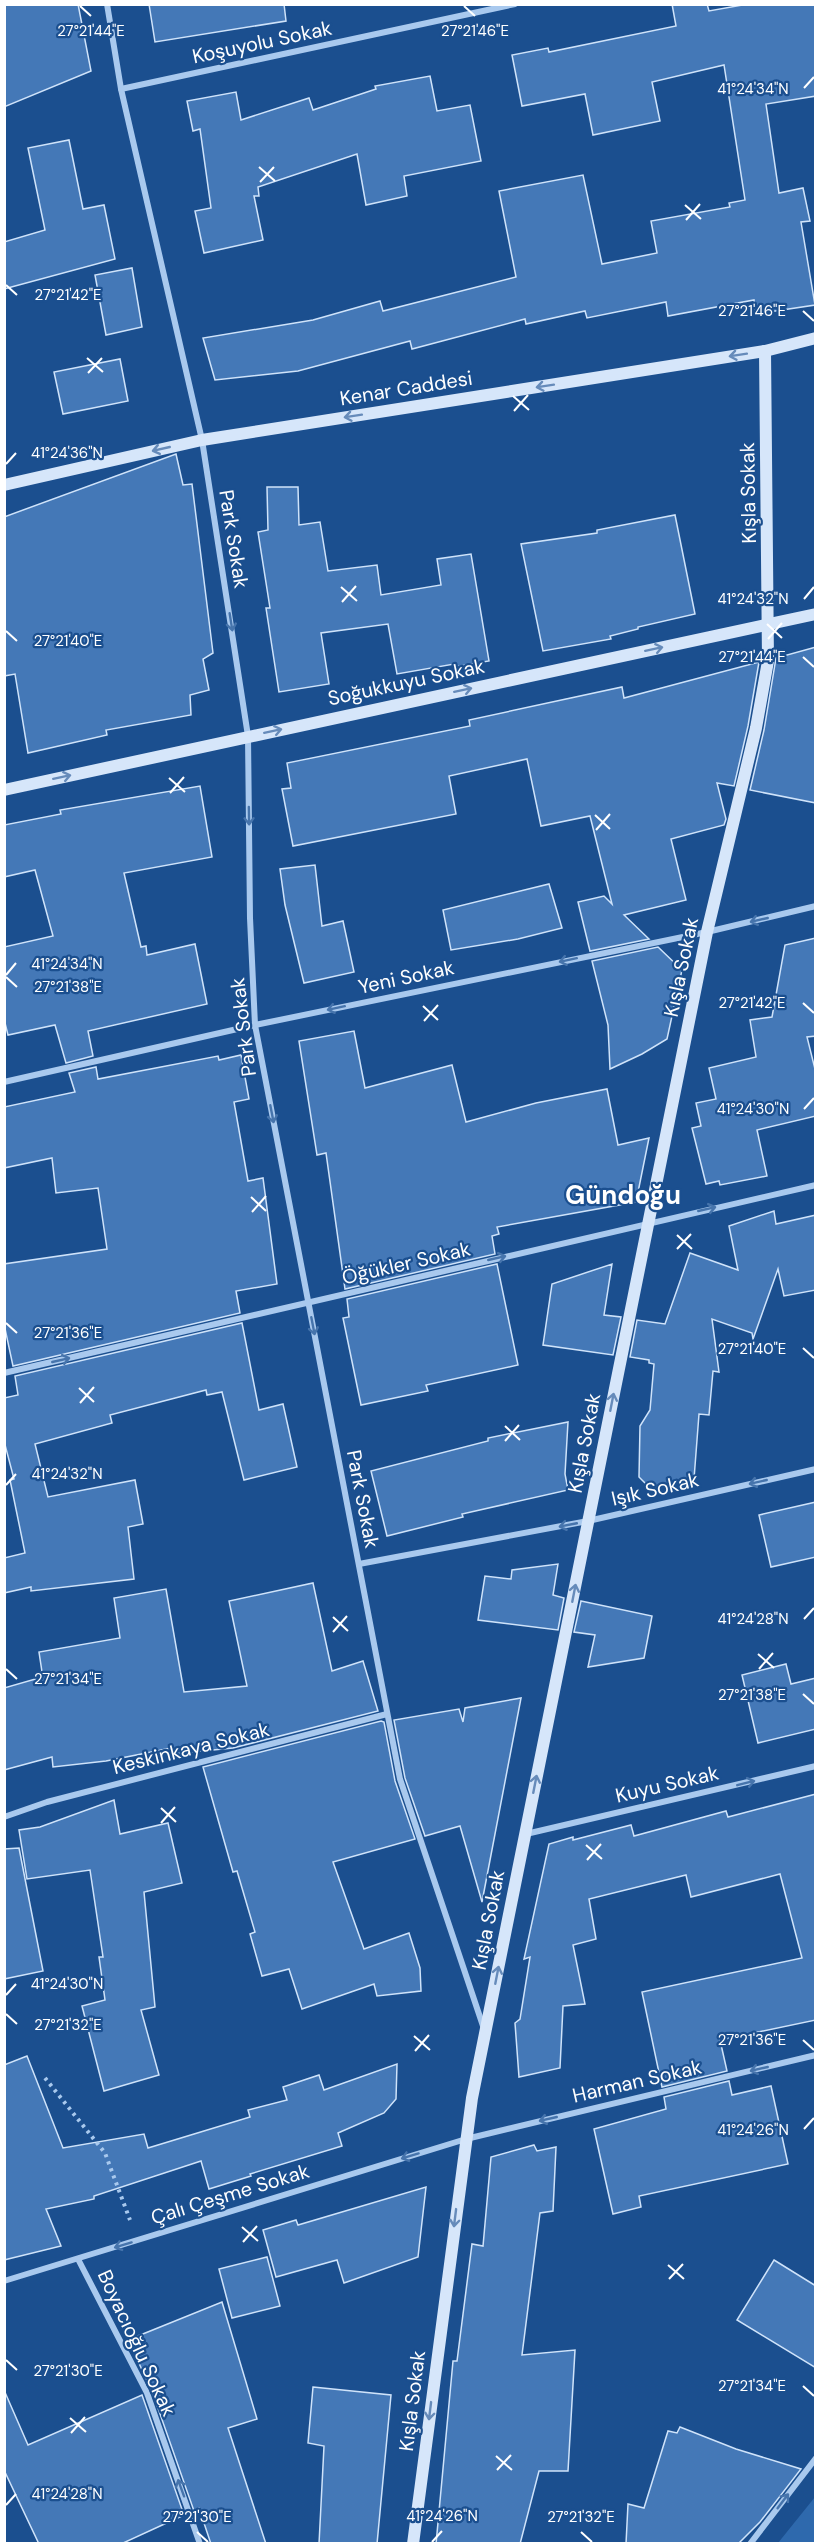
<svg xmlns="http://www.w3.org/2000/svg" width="820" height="2548" font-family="'DM Sans',sans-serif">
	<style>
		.green { fill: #2e69ad }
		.building { fill: #4478b7; stroke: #cfe3fa; stroke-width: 1.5 }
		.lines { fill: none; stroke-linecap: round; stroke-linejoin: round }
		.path { stroke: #a9c9ee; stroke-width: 4; stroke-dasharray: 3 4.5; stroke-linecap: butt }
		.street { stroke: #a9c9ee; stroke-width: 6 }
		.secondary { stroke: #d6e6fa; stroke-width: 12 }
		.oneway { stroke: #668bba }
		.oneway2 { stroke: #4674ac }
		.ticks { fill: none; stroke: #fff; stroke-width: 2 }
		.labels { text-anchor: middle; stroke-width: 4.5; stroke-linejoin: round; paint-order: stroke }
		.street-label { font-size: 20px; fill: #fff; stroke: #1b4f8f }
		.district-label { font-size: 26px; font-weight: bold; fill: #fff; stroke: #1b4f8f }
		.ticks-label { font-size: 15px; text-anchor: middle; fill: #fff; stroke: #1b4f8f; stroke-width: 4.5; stroke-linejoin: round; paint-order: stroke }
	</style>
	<rect width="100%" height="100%" fill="#1b4f8f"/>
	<!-- green -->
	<path class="green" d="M 815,2497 L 815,2543 L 778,2543 Z"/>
	<!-- building -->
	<g class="building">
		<path d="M 4,4 L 78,4 L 91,71 L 4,107 Z"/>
		<path d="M 149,4 L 284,4 L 286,21 L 155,42 Z"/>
		<path d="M 672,4 L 707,4 L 709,11 L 748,4 L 816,4 L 816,96 L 766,104 L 779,193 L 803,188 L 810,221 L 801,222 L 815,305 L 756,314 L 754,300 L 668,316 L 666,302 L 587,318 L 585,311 L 526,324 L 525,319 L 412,349 L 410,341 L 298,371 L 215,380 L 203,338 L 313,320 L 380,301 L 383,311 L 516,277 L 499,191 L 583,175 L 602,264 L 657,253 L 651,221 L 730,207 L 729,203 L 745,200 L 724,65 L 652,82 L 660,121 L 593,135 L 585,94 L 522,106 L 512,55 L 548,48 L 549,52 L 676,26 Z"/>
		<path d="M 430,76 L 437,111 L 470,105 L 481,161 L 404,176 L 407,196 L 366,205 L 357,154 L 258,187 L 259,196 L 254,196 L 263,240 L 204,253 L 195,211 L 211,208 L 200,129 L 193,131 L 187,101 L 236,92 L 241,120 L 309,98 L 313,110 L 376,89 L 375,86 Z"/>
		<path d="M 69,140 L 83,209 L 104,205 L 115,259 L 4,289 L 4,242 L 45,230 L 28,148 Z"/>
		<path d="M 132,268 L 142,327 L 106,335 L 95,275 Z"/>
		<path d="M 120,359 L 128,401 L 63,414 L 54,372 Z"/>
		<path d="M 176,454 L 183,485 L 192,484 L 213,653 L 203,659 L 209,690 L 190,695 L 191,715 L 106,730 L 107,735 L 28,753 L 15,674 L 4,676 L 4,517 Z"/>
		<path d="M 267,487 L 298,487 L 299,525 L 320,522 L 328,571 L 377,565 L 381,595 L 441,585 L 437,559 L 471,554 L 489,661 L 455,667 L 454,664 L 397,674 L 388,624 L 321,633 L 329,684 L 279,692 L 266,608 L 270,608 L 258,532 L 268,530 Z"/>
		<path d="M 675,515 L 695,614 L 638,627 L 638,629 L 610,636 L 611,639 L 543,651 L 521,544 L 597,533 L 597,530 Z"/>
		<path d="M 816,647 L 816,803 L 750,790 L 764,730 L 776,658 Z"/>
		<path d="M 759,662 L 748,726 L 734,786 L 717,783 L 726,819 L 724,825 L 671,839 L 686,900 L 624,915 L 649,939 L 590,951 L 578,902 L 604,896 L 612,904 L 590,816 L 541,826 L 527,759 L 449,776 L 456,814 L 293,846 L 282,789 L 291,788 L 287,763 L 470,726 L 469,720 L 622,687 L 624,698 Z"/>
		<path d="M 200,786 L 212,857 L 124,873 L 141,947 L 146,946 L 147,955 L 195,944 L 207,1004 L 88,1031 L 93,1056 L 66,1063 L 55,1025 L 8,1035 L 4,1019 L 4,947 L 53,936 L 35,870 L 4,877 L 4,825 L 61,814 L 60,810 Z"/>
		<path d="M 315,865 L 322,926 L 343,921 L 354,972 L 304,983 L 285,905 L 280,869 Z"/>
		<path d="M 549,884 L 562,928 L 518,939 L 451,950 L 443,910 Z"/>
		<path d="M 816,938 L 816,1036 L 807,1037 L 816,1073 L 816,1116 L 757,1130 L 767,1176 L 720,1185 L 719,1181 L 706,1184 L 692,1128 L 701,1126 L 696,1103 L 716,1099 L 709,1068 L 756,1057 L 750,1020 L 772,1017 L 785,945 Z"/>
		<path d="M 658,947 L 682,970 L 667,1039 L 642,1054 L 610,1069 L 608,1025 L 592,961 Z"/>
		<path d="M 354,1031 L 365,1088 L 452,1065 L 466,1122 L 536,1103 L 607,1089 L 618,1145 L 649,1138 L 636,1202 L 497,1227 L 499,1234 L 492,1236 L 495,1254 L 345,1289 L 326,1153 L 317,1155 L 299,1041 Z"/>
		<path d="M 241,1055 L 249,1099 L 234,1102 L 248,1181 L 263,1178 L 277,1284 L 236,1291 L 240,1313 L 13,1366 L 4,1324 L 4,1264 L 107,1249 L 98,1188 L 56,1193 L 52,1158 L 4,1168 L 4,1107 L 75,1092 L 69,1073 L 96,1067 L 98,1079 L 218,1056 L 219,1060 Z"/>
		<path d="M 774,1211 L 776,1224 L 816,1215 L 816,1290 L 784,1296 L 778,1269 L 753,1339 L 752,1333 L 712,1319 L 719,1372 L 713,1371 L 709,1415 L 699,1414 L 694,1479 L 650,1488 L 639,1477 L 640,1426 L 650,1410 L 654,1364 L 649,1363 L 649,1360 L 630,1357 L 637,1320 L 665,1324 L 690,1253 L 738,1270 L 729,1226 Z"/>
		<path d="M 497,1264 L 518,1365 L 426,1385 L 428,1391 L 361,1405 L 343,1318 L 349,1317 L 347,1299 Z"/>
		<path d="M 612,1264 L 604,1315 L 621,1317 L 613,1355 L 543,1345 L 552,1284 Z"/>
		<path d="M 242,1323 L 259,1410 L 283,1404 L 297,1467 L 244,1480 L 222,1392 L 207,1395 L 206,1390 L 110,1415 L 112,1423 L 35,1444 L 48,1497 L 135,1480 L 143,1524 L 128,1527 L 134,1579 L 31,1591 L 31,1587 L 4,1593 L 4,1558 L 25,1553 L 10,1480 L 14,1479 L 4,1441 L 4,1398 L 18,1395 L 15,1376 Z"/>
		<path d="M 568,1422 L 565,1474 L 568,1490 L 462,1514 L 463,1517 L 387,1536 L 371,1471 L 488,1441 L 488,1438 Z"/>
		<path d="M 816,1502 L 816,1557 L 771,1567 L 759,1515 Z"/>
		<path d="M 558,1564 L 553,1595 L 564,1598 L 558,1630 L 478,1620 L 485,1576 L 511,1579 L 512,1570 Z"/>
		<path d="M 313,1583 L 332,1671 L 363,1661 L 378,1711 L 233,1748 L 173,1754 L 172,1748 L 106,1761 L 53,1767 L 52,1757 L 4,1770 L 4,1688 L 39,1678 L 38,1673 L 42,1672 L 39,1652 L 120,1638 L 114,1598 L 166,1589 L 184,1692 L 247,1686 L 229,1601 Z"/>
		<path d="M 581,1601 L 652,1616 L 644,1658 L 588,1667 L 595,1635 L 574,1632 Z"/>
		<path d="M 786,1664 L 791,1684 L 816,1678 L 816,1729 L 758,1743 L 742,1675 Z"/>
		<path d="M 521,1698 L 482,1902 L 460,1826 L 425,1836 L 405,1778 L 394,1720 L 459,1709 L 463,1722 L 465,1708 Z"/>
		<path d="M 381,1721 L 384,1722 L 395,1781 L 415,1839 L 333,1862 L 364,1949 L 409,1933 L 420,1968 L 421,1991 L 377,1996 L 374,1984 L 302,2009 L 289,1969 L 262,1976 L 250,1934 L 255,1932 L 237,1871 L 233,1872 L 203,1767 Z"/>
		<path d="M 816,1794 L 816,2020 L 720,2040 L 727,2071 L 662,2087 L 642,1992 L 802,1958 L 780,1874 L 691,1897 L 686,1875 L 589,1899 L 596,1939 L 573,1945 L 585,2004 L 563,2006 L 560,2068 L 519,2077 L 515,2023 L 520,2019 L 530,1957 L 524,1959 L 549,1844 L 573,1837 L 573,1840 L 631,1825 L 634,1836 L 726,1811 L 728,1817 Z"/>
		<path d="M 114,1800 L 120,1834 L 168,1823 L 182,1883 L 144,1892 L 155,2007 L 141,2010 L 159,2075 L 104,2091 L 82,2006 L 105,2000 L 99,1957 L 103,1957 L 90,1870 L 27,1879 L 19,1830 L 40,1827 Z"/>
		<path d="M 19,1848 L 43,1971 L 4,1979 L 4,1849 Z"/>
		<path d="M 27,2056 L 63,2148 L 144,2134 L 148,2148 L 250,2117 L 248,2110 L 287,2100 L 283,2087 L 319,2075 L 324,2090 L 397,2064 L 396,2099 L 384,2113 L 338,2133 L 342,2146 L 250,2174 L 251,2176 L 209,2189 L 201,2161 L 94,2196 L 94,2199 L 46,2209 L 61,2246 L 4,2260 L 4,2065 Z"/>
		<path d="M 729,2081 L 732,2095 L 771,2086 L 788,2164 L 639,2196 L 641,2207 L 613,2214 L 594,2129 L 666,2109 L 664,2097 Z"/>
		<path d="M 534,2145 L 537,2151 L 556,2147 L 553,2211 L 540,2213 L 522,2355 L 575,2350 L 568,2471 L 539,2471 L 520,2544 L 436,2544 L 453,2361 L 457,2361 L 472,2244 L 483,2246 L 491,2157 Z"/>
		<path d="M 426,2187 L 418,2257 L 344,2283 L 337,2260 L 276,2277 L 263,2230 L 296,2220 L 298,2225 Z"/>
		<path d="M 267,2257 L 280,2306 L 232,2318 L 219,2269 Z"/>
		<path d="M 774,2260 L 816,2286 L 816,2368 L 737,2320 Z"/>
		<path d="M 222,2302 L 257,2419 L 228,2428 L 266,2544 L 211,2544 L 199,2508 L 194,2511 L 152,2391 L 128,2340 Z"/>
		<path d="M 313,2387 L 391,2395 L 377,2544 L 319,2544 L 324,2446 L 308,2443 Z"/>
		<path d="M 4,2390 L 28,2445 L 142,2395 L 184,2515 L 121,2544 L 39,2544 L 4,2470 Z"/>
		<path d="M 680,2427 L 736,2449 L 801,2469 L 760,2522 L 738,2544 L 626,2544 L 628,2504 L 644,2508 L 668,2431 L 677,2433 Z"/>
	</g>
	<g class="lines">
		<!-- path -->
		<path class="path" d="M 45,2078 L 105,2153 L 130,2220"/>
		<!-- street -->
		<g class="street">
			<path d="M 107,4 L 121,89 L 202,440 L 248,736 L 250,918 L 255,1025 L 400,1779 L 483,2026"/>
			<path d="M 121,89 L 515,4"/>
			<path d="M 4,1082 L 255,1025 L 707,932 L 816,906"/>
			<path d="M 4,1373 L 816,1185"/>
			<path d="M 359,1564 L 588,1521 L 816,1469"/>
			<path d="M 4,1817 L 47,1802 L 387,1714"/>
			<path d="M 526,1834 L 816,1766"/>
			<path d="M 78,2259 L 147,2393 L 200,2544"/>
			<path d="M 4,2281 L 466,2139 L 816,2055"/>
			<path d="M 750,2544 L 816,2458"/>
		</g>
		<!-- secondary -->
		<g class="secondary">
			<path d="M 4,485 L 202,440 L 765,351 L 816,338"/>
			<path d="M 4,790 L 816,614"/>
			<path d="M 413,2544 L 472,2098 L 707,932 L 756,728 L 768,661 L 765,351"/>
		</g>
	</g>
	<!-- one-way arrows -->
	<defs><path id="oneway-shaft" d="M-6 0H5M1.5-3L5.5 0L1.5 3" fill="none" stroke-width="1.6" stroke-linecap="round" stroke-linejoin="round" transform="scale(1.5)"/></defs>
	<g class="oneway">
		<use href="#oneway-shaft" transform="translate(738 355) rotate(171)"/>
		<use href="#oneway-shaft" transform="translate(545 386) rotate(171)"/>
		<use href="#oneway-shaft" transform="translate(353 416) rotate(171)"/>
		<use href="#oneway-shaft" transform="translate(161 449) rotate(167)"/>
		<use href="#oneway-shaft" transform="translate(654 649) rotate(-12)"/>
		<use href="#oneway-shaft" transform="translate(463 690) rotate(-12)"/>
		<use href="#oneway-shaft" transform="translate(273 731) rotate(-12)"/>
		<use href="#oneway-shaft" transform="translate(62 777) rotate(-12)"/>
		<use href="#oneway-shaft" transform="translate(612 1402) rotate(-79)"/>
		<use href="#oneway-shaft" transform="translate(574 1593) rotate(-79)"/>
		<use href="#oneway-shaft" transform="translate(535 1784) rotate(-79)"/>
		<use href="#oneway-shaft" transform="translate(497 1975) rotate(-79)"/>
		<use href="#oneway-shaft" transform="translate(455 2218) rotate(97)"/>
		<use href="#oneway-shaft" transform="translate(430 2411) rotate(97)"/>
	</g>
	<g class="oneway2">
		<use href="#oneway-shaft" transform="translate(231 622) rotate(81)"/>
		<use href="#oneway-shaft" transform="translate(249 816) rotate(89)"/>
		<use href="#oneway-shaft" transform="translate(759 920) rotate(167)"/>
		<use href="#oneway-shaft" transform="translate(568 960) rotate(168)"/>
		<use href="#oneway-shaft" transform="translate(336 1008) rotate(168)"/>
		<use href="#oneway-shaft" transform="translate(272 1114) rotate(79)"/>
		<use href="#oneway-shaft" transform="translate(707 1209) rotate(-13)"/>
		<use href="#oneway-shaft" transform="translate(497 1258) rotate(-13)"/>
		<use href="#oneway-shaft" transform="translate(313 1326) rotate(79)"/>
		<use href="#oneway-shaft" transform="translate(61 1360) rotate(-13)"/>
		<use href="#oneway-shaft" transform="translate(758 1482) rotate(167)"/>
		<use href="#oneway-shaft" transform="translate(568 1525) rotate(169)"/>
		<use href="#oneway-shaft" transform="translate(746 1783) rotate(-14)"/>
		<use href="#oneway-shaft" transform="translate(759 2069) rotate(167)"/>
		<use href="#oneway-shaft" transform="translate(548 2119) rotate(167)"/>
		<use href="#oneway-shaft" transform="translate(410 2156) rotate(163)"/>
		<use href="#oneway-shaft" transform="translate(123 2245) rotate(163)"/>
		<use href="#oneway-shaft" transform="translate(181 2488) rotate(-110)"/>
		<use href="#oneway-shaft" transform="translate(783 2501) rotate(-53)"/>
	</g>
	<!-- ticks -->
	<path class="ticks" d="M 80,6 L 91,16M 464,6 L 475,16M 804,88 L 814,77M 259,167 L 275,181M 260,182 L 274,167M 685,205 L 701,219M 686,220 L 700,204M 6,285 L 17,295M 803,311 L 814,321M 87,358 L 103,372M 88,373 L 102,358M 513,396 L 529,410M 514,411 L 528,395M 6,464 L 16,453M 341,587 L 357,601M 804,599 L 814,587M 342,602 L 356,586M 767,624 L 782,638M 6,631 L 17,641M 768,639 L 782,623M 803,657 L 814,667M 169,778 L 185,792M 170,793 L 184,777M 595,815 L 610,829M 596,830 L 610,814M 6,975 L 16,963M 6,977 L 17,987M 803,1003 L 814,1013M 423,1006 L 438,1020M 424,1021 L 438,1005M 804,1109 L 814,1098M 251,1197 L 266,1211M 252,1212 L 266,1196M 677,1235 L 692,1249M 677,1249 L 691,1234M 6,1323 L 17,1333M 803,1348 L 814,1358M 79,1388 L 94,1402M 80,1403 L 94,1387M 505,1426 L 520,1440M 505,1441 L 519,1425M 6,1485 L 16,1474M 333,1617 L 348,1631M 804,1619 L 814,1608M 333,1632 L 347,1616M 758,1654 L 774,1668M 6,1669 L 17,1679M 759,1669 L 773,1653M 803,1694 L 814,1704M 161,1808 L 176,1822M 161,1823 L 175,1807M 586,1845 L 602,1859M 587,1860 L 601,1844M 6,1995 L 16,1984M 6,2014 L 17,2024M 414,2036 L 430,2050M 803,2040 L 814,2050M 415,2051 L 429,2035M 804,2129 L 814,2118M 242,2227 L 258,2241M 243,2242 L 257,2226M 668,2265 L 684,2279M 669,2279 L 683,2264M 6,2360 L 17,2370M 803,2386 L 814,2396M 70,2418 L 86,2432M 71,2433 L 85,2417M 496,2456 L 512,2470M 497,2470 L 511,2455M 6,2505 L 16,2494M 197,2532 L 208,2542M 581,2532 L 592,2542M 432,2542 L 442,2531"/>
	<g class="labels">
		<!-- street labels -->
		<g class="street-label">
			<text transform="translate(262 42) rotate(-12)" y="7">Koşuyolu Sokak</text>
			<text transform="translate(406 388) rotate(-9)" y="7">Kenar Caddesi</text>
			<text transform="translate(748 493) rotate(-91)" y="7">Kışla Sokak</text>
			<text transform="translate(234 539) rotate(81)" y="7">Park Sokak</text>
			<text transform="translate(406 682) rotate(-12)" y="7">Soğukkuyu Sokak</text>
			<text transform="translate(681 967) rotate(-78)" y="7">Kışla Sokak</text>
			<text transform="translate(406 977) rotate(-12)" y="7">Yeni Sokak</text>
			<text transform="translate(243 1027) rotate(-97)" y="7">Park Sokak</text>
			<text transform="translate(406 1263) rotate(-13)" y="7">Öğükler Sokak</text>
			<text transform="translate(584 1443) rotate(-79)" y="7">Kışla Sokak</text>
			<text transform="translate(655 1489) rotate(-13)" y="7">Işık Sokak</text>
			<text transform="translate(363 1499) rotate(79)" y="7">Park Sokak</text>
			<text transform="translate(191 1748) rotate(-14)" y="7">Keskinkaya Sokak</text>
			<text transform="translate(667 1784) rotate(-13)" y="7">Kuyu Sokak</text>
			<text transform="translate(488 1920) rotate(-79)" y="7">Kışla Sokak</text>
			<text transform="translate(637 2081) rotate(-13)" y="7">Harman Sokak</text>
			<text transform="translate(230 2194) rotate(-17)" y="7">Çalı Çeşme Sokak</text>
			<text transform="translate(137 2343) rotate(65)" y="7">Boyacıoğlu Sokak</text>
			<text transform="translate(412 2401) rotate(-83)" y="7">Kışla Sokak</text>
		</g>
		<!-- district labels -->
		<g class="district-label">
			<text x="623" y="1204">Gündoğu</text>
		</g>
	</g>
	<g class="ticks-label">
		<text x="91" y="36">27°21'44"E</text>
		<text x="475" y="36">27°21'46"E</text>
		<text x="753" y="94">41°24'34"N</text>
		<text x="68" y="300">27°21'42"E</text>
		<text x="752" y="316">27°21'46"E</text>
		<text x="67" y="458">41°24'36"N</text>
		<text x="753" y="604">41°24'32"N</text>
		<text x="68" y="646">27°21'40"E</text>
		<text x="752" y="662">27°21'44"E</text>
		<text x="67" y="969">41°24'34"N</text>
		<text x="68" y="992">27°21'38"E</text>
		<text x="752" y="1008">27°21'42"E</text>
		<text x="753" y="1114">41°24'30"N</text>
		<text x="68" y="1338">27°21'36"E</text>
		<text x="752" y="1354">27°21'40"E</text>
		<text x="67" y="1479">41°24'32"N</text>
		<text x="753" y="1624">41°24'28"N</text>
		<text x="68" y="1684">27°21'34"E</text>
		<text x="752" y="1700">27°21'38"E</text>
		<text x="67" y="1989">41°24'30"N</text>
		<text x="68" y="2030">27°21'32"E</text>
		<text x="752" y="2045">27°21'36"E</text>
		<text x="753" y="2135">41°24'26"N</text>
		<text x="68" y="2376">27°21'30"E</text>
		<text x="752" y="2391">27°21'34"E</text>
		<text x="67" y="2499">41°24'28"N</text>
		<text x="442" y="2521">41°24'26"N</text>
		<text x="197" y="2522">27°21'30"E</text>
		<text x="581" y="2522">27°21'32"E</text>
	</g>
	<!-- border -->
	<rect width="820" height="2548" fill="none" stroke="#ffffff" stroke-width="12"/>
</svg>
